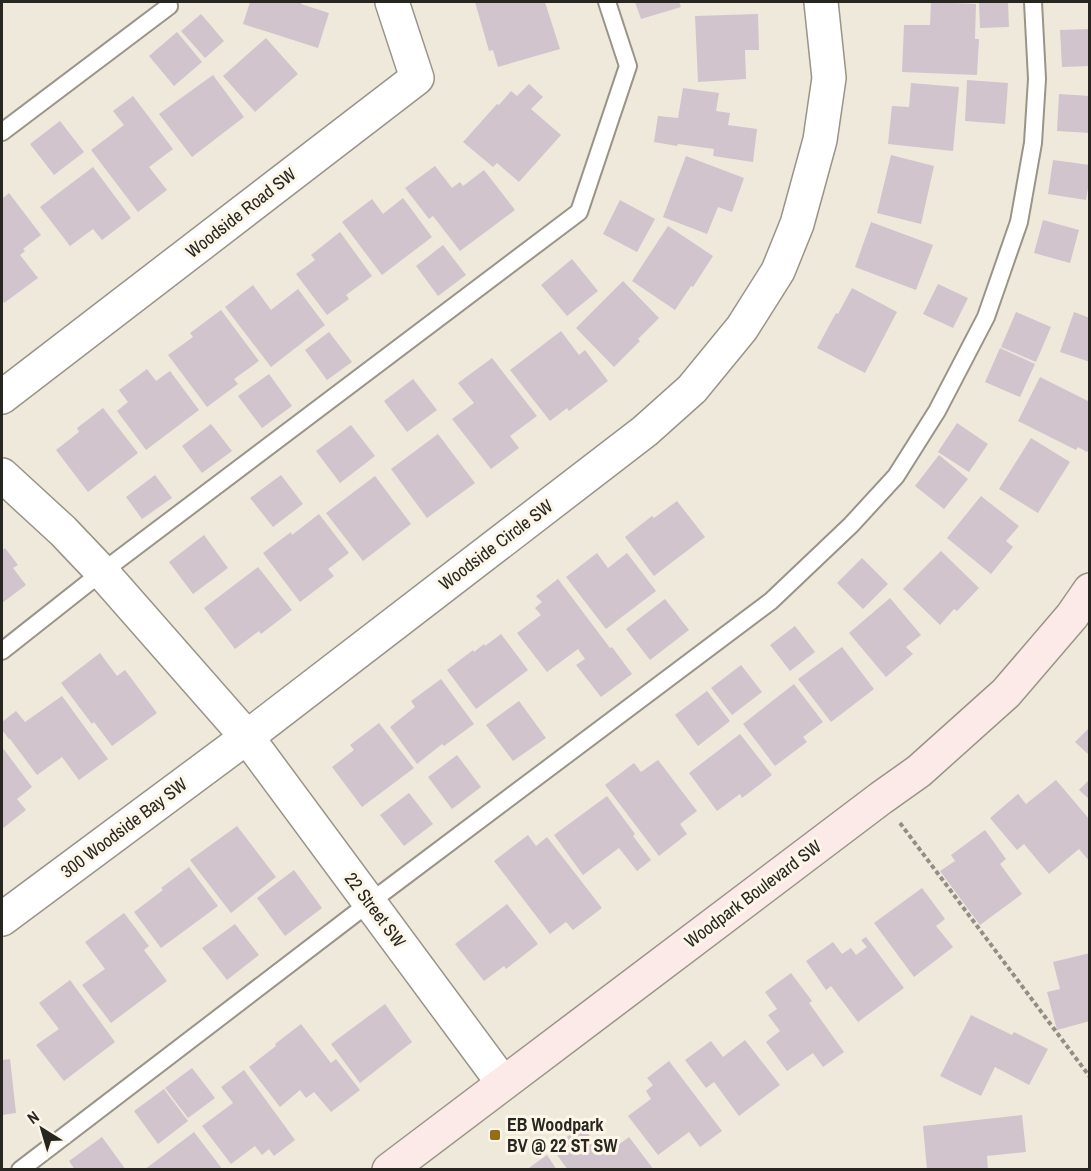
<svg xmlns="http://www.w3.org/2000/svg" width="1091" height="1171" font-family="'Archivo Narrow',sans-serif">
	<style>
		.building { fill: #d1c4cc }
		.lines { fill: none; stroke-linecap: round; stroke-linejoin: round }
		.lane-casing { stroke: #999487; stroke-width: 20 }
		.street-casing { stroke: #999487; stroke-width: 36 }
		.secondary-casing { stroke: #999487; stroke-width: 36 }
		.path { stroke: #928e85; stroke-width: 4; stroke-dasharray: 4.5 3; stroke-linecap: butt }
		.lane { stroke: #fff; stroke-width: 16 }
		.street { stroke: #fff; stroke-width: 33 }
		.secondary { stroke: #fceae8; stroke-width: 33 }
		.poi-dot { fill: #946d16; stroke: #fcf6e9; stroke-width: 2 }
		.labels { text-anchor: middle; stroke-width: 6; stroke-linejoin: round; paint-order: stroke }
		.street-label { font-size: 18px; fill: #282621; stroke: #fcf6e9 }
		.poi-label { font-size: 18px; font-weight: bold; fill: #282621; stroke: #fcf6e9; text-anchor: start }
	</style>
	<rect width="100%" height="100%" fill="#efe9dc"/>
	<!-- building -->
	<g class="building">
		<path d="M 250,2 L 302,2 L 301,4 L 329,13 L 318,48 L 243,24 Z"/>
		<path d="M 475,2 L 545,2 L 560,49 L 498,67 L 493,50 L 489,51 Z"/>
		<path d="M 635,2 L 679,2 L 681,7 L 641,19 Z"/>
		<path d="M 931,2 L 976,4 L 975,39 L 979,39 L 977,75 L 902,72 L 904,25 L 930,25 Z"/>
		<path d="M 979,2 L 1008,2 L 1009,27 L 980,28 Z"/>
		<path d="M 201,14 L 224,41 L 205,58 L 181,31 Z"/>
		<path d="M 758,14 L 759,50 L 745,50 L 746,79 L 698,82 L 695,16 Z"/>
		<path d="M 1090,29 L 1090,66 L 1062,67 L 1060,30 Z"/>
		<path d="M 177,32 L 202,62 L 174,86 L 149,56 Z"/>
		<path d="M 266,38 L 298,74 L 255,112 L 223,76 Z"/>
		<path d="M 213,75 L 244,117 L 192,157 L 159,114 Z"/>
		<path d="M 967,80 L 1008,83 L 1005,124 L 965,121 Z"/>
		<path d="M 911,83 L 959,87 L 953,151 L 888,144 L 892,106 L 909,107 Z"/>
		<path d="M 529,84 L 543,97 L 531,109 L 561,135 L 519,182 L 497,163 L 493,167 L 463,142 L 497,104 L 499,105 L 511,91 L 517,96 Z"/>
		<path d="M 683,88 L 719,93 L 716,111 L 730,113 L 728,125 L 757,129 L 753,162 L 713,156 L 714,149 L 678,144 L 677,146 L 654,142 L 658,116 L 678,118 Z"/>
		<path d="M 1059,94 L 1090,96 L 1090,133 L 1057,131 Z"/>
		<path d="M 133,96 L 173,149 L 149,167 L 167,190 L 138,212 L 91,150 L 124,125 L 113,111 Z"/>
		<path d="M 60,121 L 84,152 L 54,175 L 30,144 Z"/>
		<path d="M 891,155 L 934,166 L 921,224 L 877,213 Z"/>
		<path d="M 686,156 L 744,178 L 732,212 L 718,207 L 707,234 L 663,217 Z"/>
		<path d="M 1053,160 L 1090,165 L 1090,176 L 1086,200 L 1048,194 Z"/>
		<path d="M 435,166 L 452,188 L 460,182 L 463,186 L 484,170 L 515,210 L 460,251 L 433,216 L 429,219 L 405,188 Z"/>
		<path d="M 93,167 L 131,218 L 102,240 L 93,229 L 70,246 L 40,207 Z"/>
		<path d="M 9,193 L 41,235 L 23,249 L 25,251 L 20,255 L 38,278 L 4,303 L 2,299 L 2,199 Z"/>
		<path d="M 403,198 L 432,237 L 382,275 L 342,222 L 372,199 L 383,214 Z"/>
		<path d="M 620,200 L 655,219 L 637,252 L 603,234 Z"/>
		<path d="M 1043,220 L 1079,230 L 1070,263 L 1034,253 Z"/>
		<path d="M 871,222 L 933,245 L 916,290 L 855,267 Z"/>
		<path d="M 668,226 L 713,256 L 693,287 L 691,286 L 675,310 L 632,281 Z"/>
		<path d="M 340,232 L 372,276 L 346,295 L 349,299 L 327,315 L 296,274 L 315,260 L 311,255 Z"/>
		<path d="M 443,245 L 466,275 L 438,296 L 416,266 Z"/>
		<path d="M 572,259 L 598,291 L 567,316 L 541,285 Z"/>
		<path d="M 623,281 L 659,318 L 638,339 L 640,341 L 614,367 L 576,328 Z"/>
		<path d="M 938,284 L 968,298 L 953,328 L 923,314 Z"/>
		<path d="M 253,285 L 271,310 L 298,289 L 325,325 L 271,367 L 225,307 Z"/>
		<path d="M 852,288 L 897,312 L 865,373 L 817,348 L 836,313 L 838,314 Z"/>
		<path d="M 221,310 L 259,361 L 234,379 L 238,384 L 207,407 L 168,355 L 193,337 L 190,333 Z"/>
		<path d="M 1016,312 L 1051,327 L 1036,362 L 1001,347 Z"/>
		<path d="M 1074,312 L 1090,318 L 1090,362 L 1060,352 Z"/>
		<path d="M 561,331 L 579,355 L 585,350 L 608,381 L 569,411 L 567,408 L 550,421 L 510,370 Z"/>
		<path d="M 329,332 L 352,362 L 327,380 L 305,350 Z"/>
		<path d="M 1000,348 L 1035,364 L 1020,397 L 985,382 Z"/>
		<path d="M 492,358 L 537,416 L 510,436 L 519,448 L 491,469 L 452,419 L 474,403 L 458,383 Z"/>
		<path d="M 147,369 L 156,381 L 170,371 L 199,410 L 146,450 L 117,411 L 128,402 L 119,390 Z"/>
		<path d="M 269,374 L 292,406 L 262,428 L 238,396 Z"/>
		<path d="M 1040,377 L 1090,402 L 1090,448 L 1087,452 L 1078,447 L 1076,450 L 1018,421 Z"/>
		<path d="M 413,379 L 437,410 L 407,432 L 384,401 Z"/>
		<path d="M 103,408 L 138,453 L 88,492 L 56,450 L 79,432 L 77,428 Z"/>
		<path d="M 957,423 L 988,444 L 969,472 L 938,452 Z"/>
		<path d="M 211,424 L 232,451 L 202,473 L 182,446 Z"/>
		<path d="M 351,425 L 375,456 L 340,483 L 316,451 Z"/>
		<path d="M 438,434 L 475,483 L 427,518 L 391,469 Z"/>
		<path d="M 1031,438 L 1070,462 L 1038,513 L 999,489 Z"/>
		<path d="M 939,455 L 968,479 L 944,509 L 915,486 Z"/>
		<path d="M 155,475 L 172,498 L 142,519 L 126,497 Z"/>
		<path d="M 281,475 L 303,504 L 273,527 L 250,498 Z"/>
		<path d="M 375,476 L 411,524 L 363,561 L 326,513 Z"/>
		<path d="M 981,496 L 1019,526 L 1006,541 L 1013,547 L 991,574 L 947,538 Z"/>
		<path d="M 677,501 L 705,537 L 654,576 L 625,537 L 652,516 L 654,518 Z"/>
		<path d="M 319,514 L 349,553 L 328,569 L 334,576 L 300,602 L 263,553 L 291,532 L 292,535 Z"/>
		<path d="M 204,535 L 228,568 L 193,594 L 169,562 Z"/>
		<path d="M 5,548 L 18,565 L 13,568 L 26,585 L 2,603 L 2,551 Z"/>
		<path d="M 941,551 L 979,588 L 957,611 L 954,609 L 940,625 L 903,589 Z"/>
		<path d="M 597,553 L 608,568 L 627,553 L 656,591 L 606,629 L 566,577 Z"/>
		<path d="M 862,558 L 888,584 L 863,609 L 837,583 Z"/>
		<path d="M 258,567 L 292,610 L 261,634 L 259,631 L 235,649 L 204,608 Z"/>
		<path d="M 558,579 L 610,648 L 612,647 L 632,674 L 601,697 L 576,665 L 585,659 L 578,649 L 547,672 L 517,633 L 541,615 L 535,608 L 542,602 L 536,596 Z"/>
		<path d="M 890,598 L 921,635 L 906,647 L 913,654 L 886,677 L 849,633 Z"/>
		<path d="M 665,599 L 689,630 L 650,660 L 626,629 Z"/>
		<path d="M 795,626 L 815,652 L 790,671 L 770,645 Z"/>
		<path d="M 501,634 L 528,670 L 476,709 L 447,670 L 473,650 L 474,652 L 484,644 L 485,646 Z"/>
		<path d="M 842,647 L 874,689 L 831,722 L 798,679 Z"/>
		<path d="M 100,653 L 117,676 L 125,670 L 157,713 L 112,746 L 94,722 L 92,724 L 61,683 Z"/>
		<path d="M 741,665 L 762,692 L 732,715 L 711,688 Z"/>
		<path d="M 441,679 L 474,724 L 444,746 L 442,744 L 417,764 L 390,727 L 415,707 L 411,701 Z"/>
		<path d="M 794,684 L 823,722 L 803,737 L 807,742 L 775,766 L 743,724 Z"/>
		<path d="M 707,691 L 730,721 L 698,746 L 675,715 Z"/>
		<path d="M 62,696 L 108,759 L 79,780 L 62,757 L 37,775 L 10,739 L 9,739 L 2,730 L 2,722 L 16,711 L 25,722 Z"/>
		<path d="M 519,701 L 546,738 L 513,761 L 486,725 Z"/>
		<path d="M 379,723 L 414,768 L 362,807 L 332,767 L 354,750 L 350,745 Z"/>
		<path d="M 1090,727 L 1090,756 L 1075,742 Z"/>
		<path d="M 740,734 L 772,775 L 742,798 L 740,794 L 717,811 L 689,773 Z"/>
		<path d="M 2,747 L 32,787 L 17,799 L 26,810 L 2,829 Z"/>
		<path d="M 457,755 L 481,787 L 452,809 L 428,777 Z"/>
		<path d="M 658,760 L 697,811 L 680,824 L 687,834 L 659,856 L 605,785 L 634,763 L 641,772 Z"/>
		<path d="M 1090,779 L 1090,800 L 1079,790 Z"/>
		<path d="M 1056,780 L 1090,820 L 1090,862 L 1079,849 L 1049,874 L 1024,844 L 1017,850 L 990,818 L 1018,794 L 1026,804 Z"/>
		<path d="M 409,793 L 433,824 L 404,846 L 380,815 Z"/>
		<path d="M 607,796 L 635,834 L 633,836 L 651,860 L 637,871 L 619,848 L 583,875 L 554,835 Z"/>
		<path d="M 237,826 L 276,877 L 231,913 L 190,860 Z"/>
		<path d="M 985,830 L 1006,859 L 1000,864 L 1022,894 L 980,925 L 940,871 L 955,861 L 951,855 Z"/>
		<path d="M 528,835 L 536,846 L 547,837 L 602,908 L 573,930 L 566,922 L 550,934 L 494,861 Z"/>
		<path d="M 189,867 L 218,906 L 161,948 L 134,912 L 163,890 L 161,888 Z"/>
		<path d="M 294,870 L 322,908 L 285,936 L 257,898 Z"/>
		<path d="M 922,888 L 945,919 L 936,926 L 953,947 L 914,977 L 874,923 Z"/>
		<path d="M 507,904 L 538,944 L 506,969 L 504,966 L 484,981 L 455,944 Z"/>
		<path d="M 124,913 L 149,946 L 144,950 L 167,981 L 111,1023 L 82,985 L 105,969 L 85,942 Z"/>
		<path d="M 235,924 L 259,955 L 227,980 L 202,948 Z"/>
		<path d="M 866,937 L 904,988 L 858,1022 L 831,986 L 826,990 L 806,961 L 833,942 L 842,954 L 851,948 L 856,955 L 867,947 L 861,940 Z"/>
		<path d="M 1090,953 L 1090,1021 L 1057,1030 L 1047,992 L 1060,989 L 1053,962 Z"/>
		<path d="M 791,973 L 812,1001 L 809,1003 L 844,1052 L 823,1067 L 813,1053 L 787,1071 L 766,1042 L 780,1031 L 768,1015 L 777,1009 L 765,992 Z"/>
		<path d="M 70,980 L 115,1042 L 64,1081 L 36,1045 L 59,1029 L 39,1003 Z"/>
		<path d="M 385,1004 L 412,1042 L 360,1083 L 331,1044 Z"/>
		<path d="M 971,1015 L 1012,1035 L 1014,1032 L 1048,1049 L 1029,1085 L 995,1067 L 981,1096 L 940,1076 Z"/>
		<path d="M 301,1024 L 331,1063 L 336,1059 L 360,1090 L 331,1112 L 314,1092 L 306,1098 L 300,1090 L 280,1107 L 249,1067 L 276,1046 L 275,1044 Z"/>
		<path d="M 745,1040 L 780,1085 L 739,1116 L 714,1082 L 706,1088 L 685,1060 L 711,1041 L 723,1057 Z"/>
		<path d="M 10,1059 L 16,1113 L 2,1115 L 2,1060 Z"/>
		<path d="M 669,1061 L 722,1131 L 700,1147 L 689,1132 L 658,1155 L 628,1116 L 651,1099 L 646,1091 L 653,1085 L 647,1078 Z"/>
		<path d="M 192,1068 L 215,1098 L 188,1118 L 165,1088 Z"/>
		<path d="M 244,1070 L 295,1140 L 274,1156 L 269,1149 L 262,1155 L 255,1146 L 231,1164 L 202,1126 L 233,1103 L 221,1087 Z"/>
		<path d="M 164,1089 L 188,1121 L 158,1144 L 134,1111 Z"/>
		<path d="M 1022,1115 L 1026,1152 L 987,1156 L 988,1170 L 927,1170 L 923,1126 Z"/>
		<path d="M 582,1126 L 599,1148 L 604,1144 L 609,1152 L 629,1137 L 654,1170 L 568,1170 L 552,1148 Z"/>
		<path d="M 194,1132 L 223,1170 L 144,1170 Z"/>
		<path d="M 102,1137 L 126,1170 L 75,1170 L 69,1161 Z"/>
		<path d="M 547,1155 L 557,1170 L 526,1170 Z"/>
	</g>
	<g class="lines">
		<defs>
			<g id="lane">
				<path d="M 2,132 L 169,6 L 168,2"/>
				<path d="M 2,651 L 102,572 L 579,212 L 628,66 L 607,2"/>
				<path d="M 20,1170 L 369,903 L 771,601 L 851,525 L 896,476 L 937,411 L 986,317 L 1019,222 L 1033,143 L 1037,79 L 1033,2"/>
			</g>
			<g id="street">
				<path d="M 2,397 L 417,78 L 392,2"/>
				<path d="M 2,475 L 63,531 L 102,572 L 247,737 L 645,431 L 692,389 L 742,328 L 778,271 L 797,224 L 820,140 L 829,78 L 821,2"/>
				<path d="M 2,919 L 247,737 L 503,1083"/>
			</g>
			<path id="secondary" d="M 389,1170 L 881,798 L 919,771 L 1006,693 L 1072,616 L 1090,590"/>
		</defs>
		<!-- lane casing -->
		<use href="#lane" class="lane-casing"/>
		<!-- street casing -->
		<use href="#street" class="street-casing"/>
		<!-- secondary casing -->
		<use href="#secondary" class="secondary-casing"/>
		<!-- path -->
		<path class="path" d="M 900,823 L 1090,1077"/>
		<!-- lane -->
		<use href="#lane" class="lane"/>
		<!-- street -->
		<use href="#street" class="street"/>
		<!-- secondary -->
		<use href="#secondary" class="secondary"/>
	</g>
	<!-- markers -->
	<rect class="poi-dot" x="489" y="1129" width="12" height="12" rx="3"/>
	<g class="labels">
		<!-- street labels -->
		<g class="street-label">
			<text transform="translate(241 213) rotate(-38)" y="6">Woodside Road SW</text>
			<text transform="translate(496 545) rotate(-37)" y="6">Woodside Circle SW</text>
			<text transform="translate(124 828) rotate(-37)" y="6">300 Woodside Bay SW</text>
			<text transform="translate(753 894) rotate(-37)" y="6">Woodpark Boulevard SW</text>
			<text transform="translate(375 910) rotate(53)" y="6">22 Street SW</text>
		</g>
		<!-- poi labels -->
		<g class="poi-label">
			<text x="507" y="1131">EB Woodpark<tspan x="507" dy="21">BV @ 22 ST SW</tspan></text>
		</g>
	</g>
	<!-- border -->
	<rect width="1091" height="1171" fill="none" stroke="#282621" stroke-width="6"/>
	<!-- north arrow -->
	<g transform="translate(42 1129) rotate(323)" stroke="#fcf6e9" stroke-width="4.5" paint-order="stroke">
	<path d="M0-4.5L10 22L0 15L-10 22Z" fill="#282621"/>
	<text y="-9" font-size="16" font-weight="bold" text-anchor="middle" fill="#282621">N</text>
	</g>
</svg>
